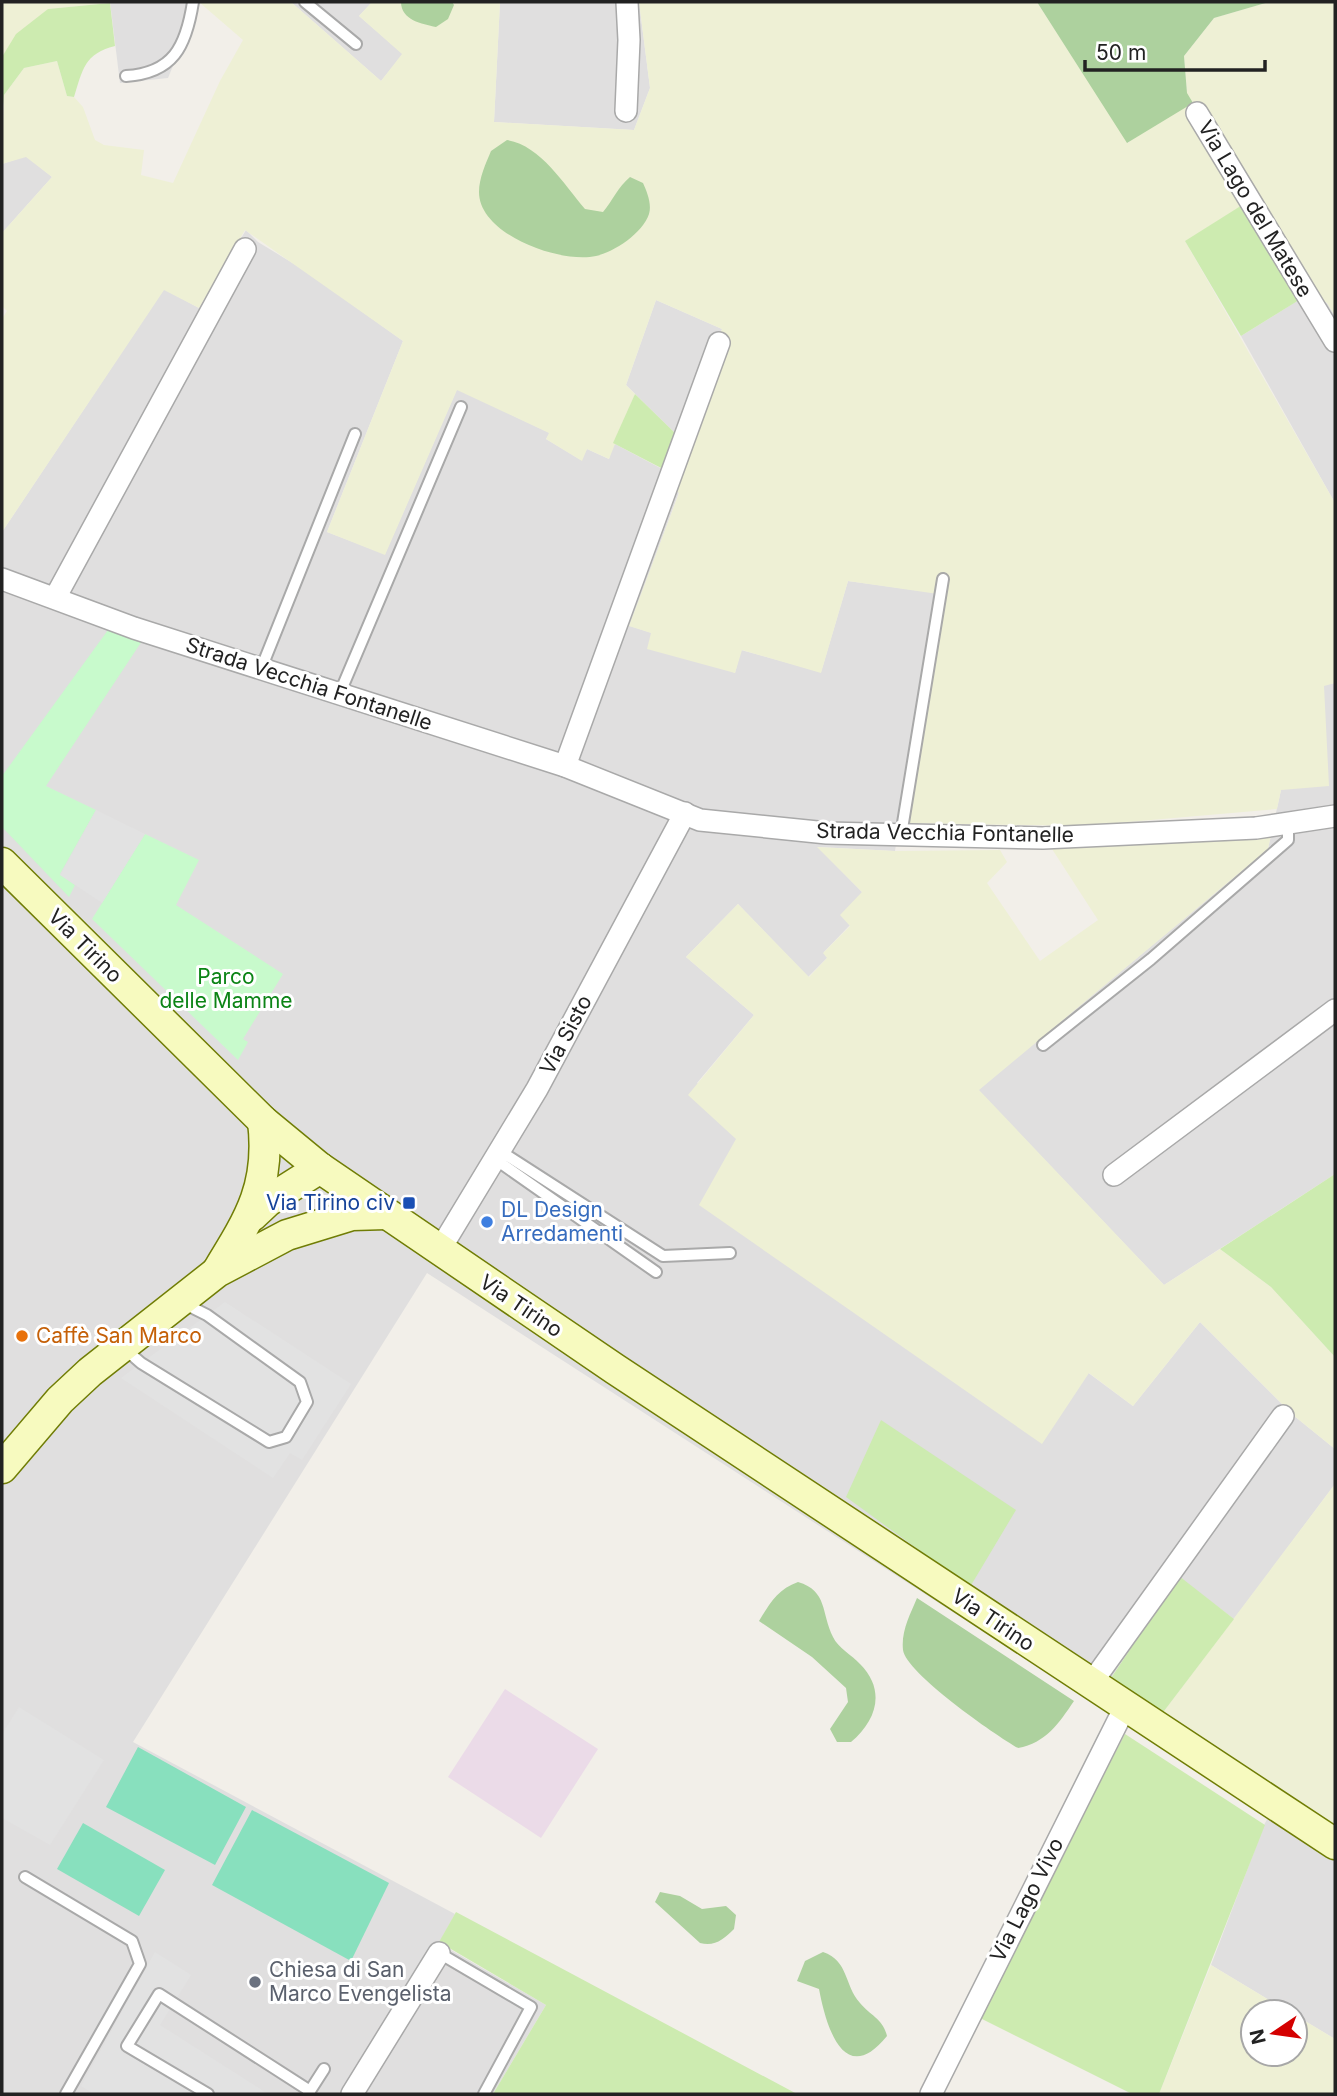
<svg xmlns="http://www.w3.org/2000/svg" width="1337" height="2096" font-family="Inter,sans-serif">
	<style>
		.residential { fill: #e0dfdf }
		.industrial { fill: #ebdbe8 }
		.farmland { fill: #eef0d5 }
		.grass { fill: #cdebb0 }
		.forest { fill: #add19e }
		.park { fill: #c8facc }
		.pitch { fill: #88e0be }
		.parking { fill: #e2e2e2 }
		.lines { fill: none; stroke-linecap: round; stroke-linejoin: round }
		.lane-casing { stroke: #a9a9a9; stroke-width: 14 }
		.street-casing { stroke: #a9a9a9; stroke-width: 24 }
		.secondary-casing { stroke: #707d05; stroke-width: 33 }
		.lane { stroke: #fff; stroke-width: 10 }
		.street { stroke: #fff; stroke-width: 21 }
		.secondary { stroke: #f7fabf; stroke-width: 30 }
		.transit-dot { fill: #1a4fb4; stroke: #fff; stroke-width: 2.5 }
		.shop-dot { fill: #3f7fe0; stroke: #fff; stroke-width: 2.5 }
		.food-dot { fill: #e8710a; stroke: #fff; stroke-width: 2.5 }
		.worship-dot { fill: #6b7280; stroke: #fff; stroke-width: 2.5 }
		.labels { text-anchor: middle; stroke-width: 6; stroke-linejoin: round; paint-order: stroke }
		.street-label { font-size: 21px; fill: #222; stroke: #fff }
		.park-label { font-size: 21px; fill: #0c8416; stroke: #fff }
		.transit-label { font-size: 21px; fill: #164399; stroke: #fff; text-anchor: end }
		.shop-label { font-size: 21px; fill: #366cbe; stroke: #fff; text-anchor: start }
		.food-label { font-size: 21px; fill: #c56008; stroke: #fff; text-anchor: start }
		.worship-label { font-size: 21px; fill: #5b616d; stroke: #fff; text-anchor: start }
	</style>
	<rect width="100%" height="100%" fill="#f2efe9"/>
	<!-- residential -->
	<g class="residential">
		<path d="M 110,2 L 199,2 L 168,78 L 120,83 Z"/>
		<path d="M 291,2 L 372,2 L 359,16 L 403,54 L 381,81 Z"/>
		<path d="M 500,2 L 639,2 L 650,88 L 634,130 L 494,122 Z"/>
		<path d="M 26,156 L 52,177 L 2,233 L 2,164 Z"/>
		<path d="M 246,230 L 258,242 L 304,270 L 403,341 L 327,532 L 385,554 L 457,389 L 550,433 L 546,439 L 581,460 L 587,449 L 609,459 L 613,443 L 664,470 L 676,434 L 626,385 L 656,300 L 722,329 L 670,487 L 679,492 L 630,626 L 652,633 L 735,673 L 741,650 L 821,672 L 848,581 L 936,593 L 895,851 L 818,847 L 862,892 L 850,925 L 824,952 L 828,957 L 808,977 L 738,904 L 686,957 L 754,1015 L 697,1083 L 1133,1406 L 1200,1322 L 1293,1415 L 1335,1449 L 1335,1484 L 1234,1619 L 1179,1577 L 1094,1703 L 427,1273 L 133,1742 L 455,1914 L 439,1943 L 546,2005 L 493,2094 L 2,2094 L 2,532 L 164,289 L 199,308 Z"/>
		<path d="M 1310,293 L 1327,303 L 1335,316 L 1335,503 L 1241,336 Z"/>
		<path d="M 1335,683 L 1335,1174 L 1164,1285 L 978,1090 L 1268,849 L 1281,790 L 1324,685 Z"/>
		<path d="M 1281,1795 L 1335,1832 L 1335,2039 L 1295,2015 L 1295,2012 L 1289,2012 L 1211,1965 L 1265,1823 Z"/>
	</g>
	<!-- industrial -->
	<path class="industrial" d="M 505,1689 L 598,1749 L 541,1838 L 448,1777 Z"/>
	<!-- farmland -->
	<g class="farmland">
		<path d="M 2,2 L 110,2 L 110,3 L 48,9 L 2,57 Z"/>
		<path d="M 199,2 L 291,2 L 381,81 L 402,54 L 359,16 L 372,2 L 500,2 L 494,122 L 634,130 L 650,88 L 639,2 L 1037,2 L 1128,143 L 1187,93 L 1184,56 L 1214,18 L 1269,2 L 1335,2 L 1335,316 L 1327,303 L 1310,293 L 1185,241 L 1335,503 L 1335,683 L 1324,686 L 1329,786 L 1281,790 L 1277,809 L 1082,826 L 909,823 L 945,595 L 848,581 L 821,673 L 742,650 L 735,673 L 647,649 L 651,633 L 629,626 L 679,493 L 669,488 L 722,329 L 656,300 L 626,385 L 635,394 L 609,459 L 587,449 L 582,461 L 546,439 L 549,433 L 457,390 L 385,555 L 327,532 L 403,341 L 245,230 L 199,308 L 164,290 L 2,532 L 2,319 L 7,311 L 2,306 L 2,233 L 52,177 L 26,157 L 2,164 L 4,95 L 24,68 L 57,61 L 67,96 L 74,97 L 83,107 L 95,140 L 104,145 L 144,150 L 141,175 L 173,183 L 220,81 L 243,40 Z"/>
		<path d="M 1271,835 L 1268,849 L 979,1090 L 1164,1285 L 1220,1249 L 1271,1287 L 1335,1357 L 1335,1449 L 1293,1415 L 1200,1322 L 1133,1406 L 1089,1373 L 1042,1444 L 699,1205 L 736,1139 L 688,1095 L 754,1015 L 686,957 L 738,904 L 809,977 L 827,958 L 823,953 L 850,926 L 840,915 L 862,892 L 817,847 L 895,851 L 1000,850 L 1007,862 L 987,883 L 1040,961 L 1098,920 L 1052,849 Z"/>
		<path d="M 1335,1484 L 1335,1832 L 1161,1715 Z"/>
		<path d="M 1211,1965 L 1289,2012 L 1253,2012 L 1253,2054 L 1295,2054 L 1295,2015 L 1335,2039 L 1335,2094 L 1159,2094 Z"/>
	</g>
	<!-- grass -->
	<g class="grass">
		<path d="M 110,3 L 115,46 C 84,54 83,69 74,97 L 67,96 L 57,61 L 24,68 L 4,95 L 2,117 L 2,57 L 16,34 L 48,9 Z"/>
		<path d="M 1247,202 L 1304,297 L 1241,336 L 1185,241 Z"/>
		<path d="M 635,394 L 676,434 L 665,470 L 613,443 Z"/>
		<path d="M 1335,1174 L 1335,1357 L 1271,1287 L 1220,1249 Z"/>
		<path d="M 881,1420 L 1016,1510 L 970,1587 L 846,1497 Z"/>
		<path d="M 1179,1576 L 1234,1619 L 1161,1715 L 1109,1681 Z"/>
		<path d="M 1125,1734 L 1265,1825 L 1159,2094 L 1132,2094 L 976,2016 Z"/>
		<path d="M 456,1912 L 797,2094 L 493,2094 L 546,2005 L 439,1942 Z"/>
	</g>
	<!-- forest -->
	<g class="forest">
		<path d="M 401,2 L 452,2 L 454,5 L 448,19 L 436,27 C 422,24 401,20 401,2 Z"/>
		<path d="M 1037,2 L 1269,2 L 1214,18 L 1184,56 L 1187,93 L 1193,103 L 1127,143 Z"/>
		<path d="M 507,140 C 540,145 564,184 585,209 L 603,212 C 613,200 618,187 630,177 L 643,183 C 647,192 652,204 649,214 C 643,233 614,252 596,256 C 561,264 479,235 479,192 C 479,178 486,163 491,151 Z"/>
		<path d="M 798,1582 C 828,1591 821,1613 833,1637 C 838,1648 852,1655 860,1664 C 886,1690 877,1720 851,1742 L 837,1742 L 830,1729 L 848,1702 L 846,1688 L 812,1657 L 759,1621 C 770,1603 778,1589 798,1582 Z"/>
		<path d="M 917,1598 L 1074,1701 C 1059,1723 1046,1743 1018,1748 C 995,1735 906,1673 903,1650 C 901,1631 910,1615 917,1598 Z"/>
		<path d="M 660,1892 L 680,1896 L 702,1909 L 726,1906 L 736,1915 L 734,1929 C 724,1939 715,1947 700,1943 L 655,1902 Z"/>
		<path d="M 823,1952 C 849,1961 844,1985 860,2003 C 871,2016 883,2019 887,2036 C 844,2089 826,2026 819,1989 L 797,1981 L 805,1961 Z"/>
	</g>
	<!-- park -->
	<g class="park">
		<path d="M 108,630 L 142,641 L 46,786 L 96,810 L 60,874 L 75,885 L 69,897 L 2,827 L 2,776 Z"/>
		<path d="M 145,834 L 199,860 L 176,905 L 283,974 L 243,1039 L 248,1042 L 238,1060 L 92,919 Z"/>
	</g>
	<!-- pitch -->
	<g class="pitch">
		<path d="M 138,1747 L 246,1807 L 215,1865 L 106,1807 Z"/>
		<path d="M 252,1810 L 389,1883 L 351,1961 L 212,1885 Z"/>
		<path d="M 83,1823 L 165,1870 L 139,1916 L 57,1869 Z"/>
	</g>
	<!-- parking -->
	<g class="parking">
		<path d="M 96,810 L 145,834 L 102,903 L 60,875 Z"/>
		<path d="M 225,1302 L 351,1384 L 302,1460 L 290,1453 L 273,1478 L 121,1378 Z"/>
		<path d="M 19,1707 L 104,1760 L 50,1845 L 2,1818 L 2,1734 Z"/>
		<path d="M 155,1952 L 191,1975 L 160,2025 L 268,2094 L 94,2094 L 81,2086 Z"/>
	</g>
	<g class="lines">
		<defs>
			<g id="lane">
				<path d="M 305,2 L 356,44"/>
				<path d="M 126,76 C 173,73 186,47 193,2"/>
				<path d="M 261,669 L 355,434"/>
				<path d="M 339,695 L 461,407"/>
				<path d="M 901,835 L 943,579"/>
				<path d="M 1043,1045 L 1151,959 L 1288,840 L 1288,823"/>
				<path d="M 500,1151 L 663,1256 L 730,1253"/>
				<path d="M 495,1159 L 656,1272"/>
				<path d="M 125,1349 L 141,1363 L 269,1442 L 286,1437 L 307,1402 L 300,1382 L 207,1315 L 183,1303"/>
				<path d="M 25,1877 L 132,1941 L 140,1964 L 66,2094"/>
				<path d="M 439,1953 L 531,2007 L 484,2094"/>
				<path d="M 208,2094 L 127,2046 L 159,1994 L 310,2091"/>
				<path d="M 308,2094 L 324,2069"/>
			</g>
			<g id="street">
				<path d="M 626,111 L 629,40 L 627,2"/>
				<path d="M 1197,113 L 1335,341"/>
				<path d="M 2,579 L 134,628 L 565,766 L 700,820 L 827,833 L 1043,838 L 1256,828 L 1335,816"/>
				<path d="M 55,598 L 245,249"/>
				<path d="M 565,766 L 719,343"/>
				<path d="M 1114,1175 L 1335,1010"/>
				<path d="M 439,1251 L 537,1089 L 685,813"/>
				<path d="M 1090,1685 L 1283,1416"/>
				<path d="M 352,2094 L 439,1953"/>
				<path d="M 931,2094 L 1125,1707"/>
			</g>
			<g id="secondary">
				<path d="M 2,863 L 263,1121 L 320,1168 L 615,1369 L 1335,1844"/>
				<path d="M 252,1216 L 268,1201 L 320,1168"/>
				<path d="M 218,1270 C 250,1218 271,1185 263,1121"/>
				<path d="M 2,1468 L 60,1400 L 90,1372 L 217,1272 L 287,1235 L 352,1215 L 386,1214"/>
			</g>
		</defs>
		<!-- lane casing -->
		<use href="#lane" class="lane-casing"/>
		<!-- street casing -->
		<use href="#street" class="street-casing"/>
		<!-- secondary casing -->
		<use href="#secondary" class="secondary-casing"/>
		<!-- lane -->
		<use href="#lane" class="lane"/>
		<!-- street -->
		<use href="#street" class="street"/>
		<!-- secondary -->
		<use href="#secondary" class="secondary"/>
	</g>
	<!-- markers -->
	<rect class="transit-dot" x="402" y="1196" width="14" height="14" rx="3.5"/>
	<circle class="shop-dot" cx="487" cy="1222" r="7"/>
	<circle class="food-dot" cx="22" cy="1336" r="7"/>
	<circle class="worship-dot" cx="255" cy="1982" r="7"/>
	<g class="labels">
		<!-- street labels -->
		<g class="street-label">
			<text transform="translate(1255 209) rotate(59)" y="7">Via Lago del Matese</text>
			<text transform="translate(309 684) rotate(18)" y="7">Strada Vecchia Fontanelle</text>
			<text transform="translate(945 833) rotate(1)" y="7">Strada Vecchia Fontanelle</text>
			<text transform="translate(85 946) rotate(45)" y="7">Via Tirino</text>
			<text transform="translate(566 1035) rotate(-62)" y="7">Via Sisto</text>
			<text transform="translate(521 1306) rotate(34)" y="7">Via Tirino</text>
			<text transform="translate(993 1620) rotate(34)" y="7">Via Tirino</text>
			<text transform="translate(1027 1900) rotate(-63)" y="7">Via Lago Vivo</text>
		</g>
		<!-- park labels -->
		<g class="park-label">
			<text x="226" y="984">Parco<tspan x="226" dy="24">delle Mamme</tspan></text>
		</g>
		<!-- transit labels -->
		<g class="transit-label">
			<text x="395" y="1210">Via Tirino civ</text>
		</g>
		<!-- shop labels -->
		<g class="shop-label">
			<text x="501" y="1217">DL Design<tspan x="501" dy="24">Arredamenti</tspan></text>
		</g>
		<!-- food labels -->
		<g class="food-label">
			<text x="36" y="1343">Caffè San Marco</text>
		</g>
		<!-- worship labels -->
		<g class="worship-label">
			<text x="269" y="1977">Chiesa di San<tspan x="269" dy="24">Marco Evengelista</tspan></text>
		</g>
	</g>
	<!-- border -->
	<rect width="1337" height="2096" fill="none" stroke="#222222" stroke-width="7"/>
	<!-- north arrow -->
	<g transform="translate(1274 2033) rotate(257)"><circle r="33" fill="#ffffff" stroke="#a7a7a7" stroke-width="2"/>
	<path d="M0-5L12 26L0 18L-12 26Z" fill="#d40000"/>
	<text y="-10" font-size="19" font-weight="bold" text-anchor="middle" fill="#222222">N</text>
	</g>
	<!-- scale -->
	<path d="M1085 60v10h180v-10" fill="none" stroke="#222222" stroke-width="3.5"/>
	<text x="1096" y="60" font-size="21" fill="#222222" stroke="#ffffff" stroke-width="5" paint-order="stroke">50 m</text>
</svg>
